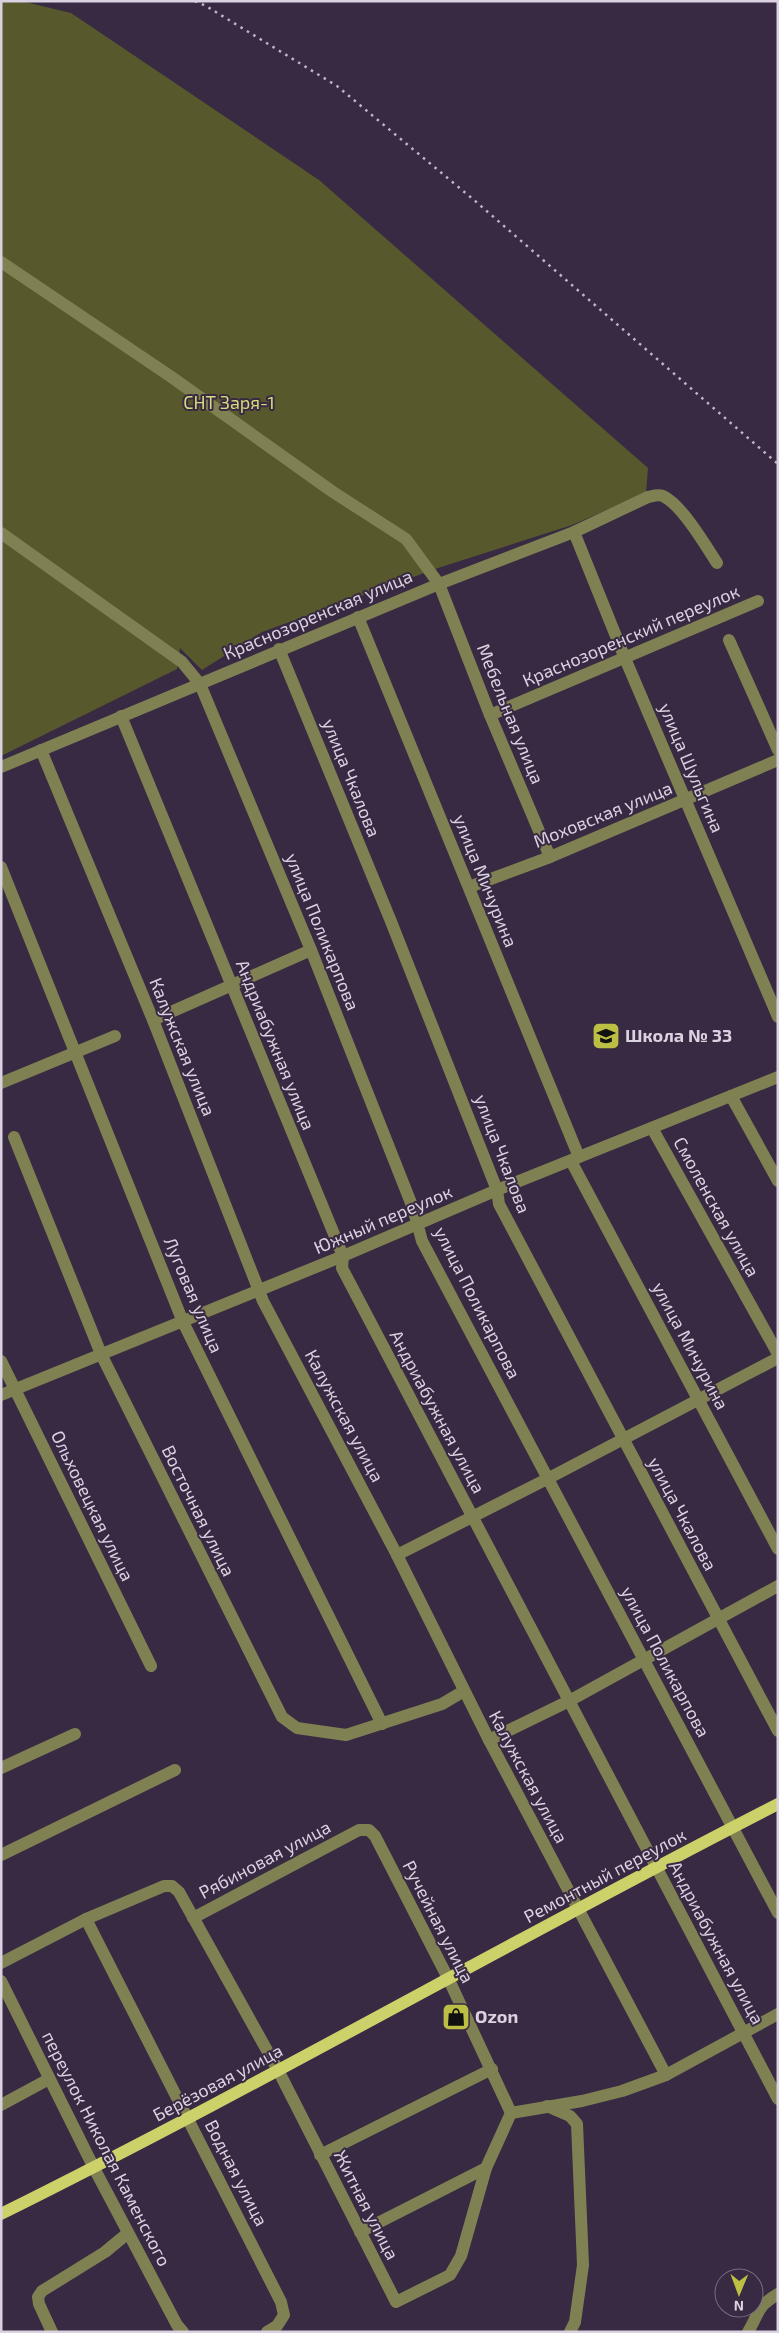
<svg xmlns="http://www.w3.org/2000/svg" width="779" height="2333" font-family="'Exo 2',sans-serif">
	<style>
		.green { fill: #57592d }
		.lines { fill: none; stroke-linecap: round; stroke-linejoin: round }
		.minor { stroke: #7f8152; stroke-width: 12 }
		.major { stroke: #cdd16a; stroke-width: 12 }
		.rail { stroke: #c0b6c8; stroke-width: 2.5; stroke-dasharray: 2.5 5; stroke-linecap: butt }
		.labels { text-anchor: middle; stroke-width: 4; stroke-linejoin: round; paint-order: stroke }
		.park-label { font-size: 18px; fill: #d6da7b; stroke: #382a43 }
		.street-label { font-size: 18px; fill: #dad1e1; stroke: #382a43 }
		.poi-label { font-size: 18px; font-weight: bold; fill: #dad1e1; stroke: #382a43; text-anchor: start }
	</style>
	<rect width="100%" height="100%" fill="#382a43"/>
	<!-- green -->
	<path class="green" d="M 1,1 L 21,1 L 71,13 L 319,180 L 648,468 L 646,493 L 572,525 L 438,568 L 262,632 L 202,670 L 180,648 L 177,669 L 1,756 Z"/>
	<g class="lines">
		<!-- minor -->
		<g class="minor">
			<path d="M 1,262 L 170,376 L 333,492 L 406,539 L 439,584 L 490,715 L 550,857"/>
			<path d="M 574,532 L 624,656 L 778,1017"/>
			<path d="M 1,533 L 182,662 L 200,684 L 311,950 L 413,1208 L 422,1241 L 778,1913"/>
			<path d="M 358,617 L 579,1157"/>
			<path d="M 729,640 L 778,750"/>
			<path d="M 279,649 L 390,919 L 497,1190 L 499,1204 L 778,1731"/>
			<path d="M 490,715 L 758,601"/>
			<path d="M 121,716 L 343,1256 L 342,1268 L 778,2099"/>
			<path d="M 41,750 L 153,1020 L 263,1301 L 397,1555 L 489,1740 L 666,2075"/>
			<path d="M 1,767 L 439,584 L 574,532 L 648,497 C 653,496 658,494 663,496 C 682,505 706,546 717,563"/>
			<path d="M 1,867 L 183,1322 L 382,1724"/>
			<path d="M 469,887 L 550,857 L 778,760"/>
			<path d="M 153,1020 L 311,950"/>
			<path d="M 1,1083 L 115,1036"/>
			<path d="M 731,1096 L 778,1181"/>
			<path d="M 652,1128 L 778,1354"/>
			<path d="M 14,1137 L 101,1354 L 282,1717 L 297,1728 L 346,1735 L 442,1704 L 464,1691"/>
			<path d="M 571,1161 L 778,1549"/>
			<path d="M 1,1361 L 151,1666"/>
			<path d="M 1,1395 L 343,1256 L 497,1190 L 778,1077"/>
			<path d="M 397,1555 L 549,1478 L 778,1358"/>
			<path d="M 489,1740 L 569,1701 L 778,1586"/>
			<path d="M 1,1768 L 75,1734"/>
			<path d="M 1,1855 L 175,1770"/>
			<path d="M 193,1918 L 359,1830 L 369,1830 L 375,1836 L 449,1980 L 511,2113"/>
			<path d="M 86,1919 L 281,2302 L 284,2315 L 277,2326 L 267,2332"/>
			<path d="M 1,1963 L 86,1919 L 164,1886 L 172,1886 L 179,1892 L 279,2072 L 396,2302 L 450,2275 L 461,2256 L 486,2168 L 511,2113"/>
			<path d="M 1,1981 L 94,2168 L 177,2325 L 183,2332"/>
			<path d="M 1,2105 L 49,2079"/>
			<path d="M 547,2106 L 570,2116 L 577,2124 L 583,2265 L 575,2322 L 570,2332"/>
			<path d="M 511,2113 L 582,2101 L 622,2091 L 666,2075 L 778,2014"/>
			<path d="M 320,2155 L 492,2069"/>
			<path d="M 360,2232 L 486,2168"/>
			<path d="M 52,2332 L 39,2304 L 38,2297 L 42,2291 L 105,2252 L 128,2233"/>
			<path d="M 748,2332 C 760,2312 756,2307 778,2294"/>
		</g>
		<!-- major -->
		<path class="major" d="M 1,2214 C 263,2084 517,1937 778,1804"/>
		<!-- rail -->
		<path class="rail" d="M 195,1 L 206,6 L 337,86 L 474,200 L 778,464"/>
	</g>
	<!-- icons -->
	<defs>
		<symbol id="school-square" viewBox="-11 -11 22 22"><rect x="-9" y="-9" width="18" height="18" rx="4" fill="#bcbf43" stroke="#382a43"/><path d="M0-5L7-2L0 1L-7-2ZM-4 1L0 2.5L4 1V4Q0 6-4 4Z" fill="#111"/></symbol>
		<symbol id="shop-square" viewBox="-11 -11 22 22"><rect x="-9" y="-9" width="18" height="18" rx="4" fill="#bcbf43" stroke="#382a43"/><path d="M-5-2.5h2.3a2.7 3.5 0 0 1 5.4 0H5L5.5 6h-11ZM-1.5-2.5h3a1.5 2.3 0 0 0-3 0Z" fill="#111"/></symbol>
	</defs>
	<g fill-rule="evenodd">
		<use href="#school-square" x="590" y="1020" width="32" height="32"/>
		<use href="#shop-square" x="440" y="2001" width="32" height="32"/>
	</g>
	<g class="labels">
		<!-- park labels -->
		<g class="park-label">
			<text x="229" y="409">СНТ Заря-1</text>
		</g>
		<!-- street labels -->
		<g class="street-label">
			<text transform="translate(318 615) rotate(-23)" y="6">Краснозоренская улица</text>
			<text transform="translate(631 636) rotate(-23)" y="6">Краснозоренский переулок</text>
			<text transform="translate(510 714) rotate(68)" y="6">Мебельная улица</text>
			<text transform="translate(691 768) rotate(67)" y="6">улица Шульгина</text>
			<text transform="translate(351 778) rotate(68)" y="6">улица Чкалова</text>
			<text transform="translate(603 815) rotate(-22)" y="6">Моховская улица</text>
			<text transform="translate(485 881) rotate(68)" y="6">улица Мичурина</text>
			<text transform="translate(322 932) rotate(68)" y="6">улица Поликарпова</text>
			<text transform="translate(275 1045) rotate(68)" y="6">Андриабужная улица</text>
			<text transform="translate(182 1047) rotate(68)" y="6">Калужская улица</text>
			<text transform="translate(502 1154) rotate(69)" y="6">улица Чкалова</text>
			<text transform="translate(716 1207) rotate(61)" y="6">Смоленская улица</text>
			<text transform="translate(383 1220) rotate(-23)" y="6">Южный переулок</text>
			<text transform="translate(193 1295) rotate(67)" y="6">Луговая улица</text>
			<text transform="translate(477 1303) rotate(63)" y="6">улица Поликарпова</text>
			<text transform="translate(690 1346) rotate(62)" y="6">улица Мичурина</text>
			<text transform="translate(437 1412) rotate(62)" y="6">Андриабужная улица</text>
			<text transform="translate(344 1416) rotate(62)" y="6">Калужская улица</text>
			<text transform="translate(92 1506) rotate(64)" y="6">Ольховецкая улица</text>
			<text transform="translate(198 1511) rotate(64)" y="6">Восточная улица</text>
			<text transform="translate(682 1514) rotate(62)" y="6">улица Чкалова</text>
			<text transform="translate(665 1662) rotate(62)" y="6">улица Поликарпова</text>
			<text transform="translate(528 1777) rotate(62)" y="6">Калужская улица</text>
			<text transform="translate(265 1860) rotate(-28)" y="6">Рябиновая улица</text>
			<text transform="translate(605 1876) rotate(-28)" y="6">Ремонтный переулок</text>
			<text transform="translate(438 1922) rotate(63)" y="6">Ручейная улица</text>
			<text transform="translate(716 1943) rotate(62)" y="6">Андриабужная улица</text>
			<text transform="translate(218 2083) rotate(-28)" y="6">Берёзовая улица</text>
			<text transform="translate(106 2149) rotate(63)" y="6">переулок Николая Каменского</text>
			<text transform="translate(236 2173) rotate(63)" y="6">Водная улица</text>
			<text transform="translate(366 2205) rotate(63)" y="6">Житная улица</text>
		</g>
		<!-- poi labels -->
		<g class="poi-label">
			<text x="625" y="1042">Школа № 33</text>
			<text x="475" y="2023">Ozon</text>
		</g>
	</g>
	<!-- border -->
	<rect width="779" height="2333" fill="none" stroke="#dad1e1" stroke-width="5"/>
	<!-- north arrow -->
	<g transform="translate(739 2293) rotate(181)"><circle r="24" fill="#382a43" stroke="#796d82"/>
	<path d="M0-4L9 19L0 12L-9 19Z" fill="#bcbf43"/>
	<text y="-8" font-size="14" font-weight="bold" text-anchor="middle" fill="#dad1e1">N</text>
	</g>
</svg>
